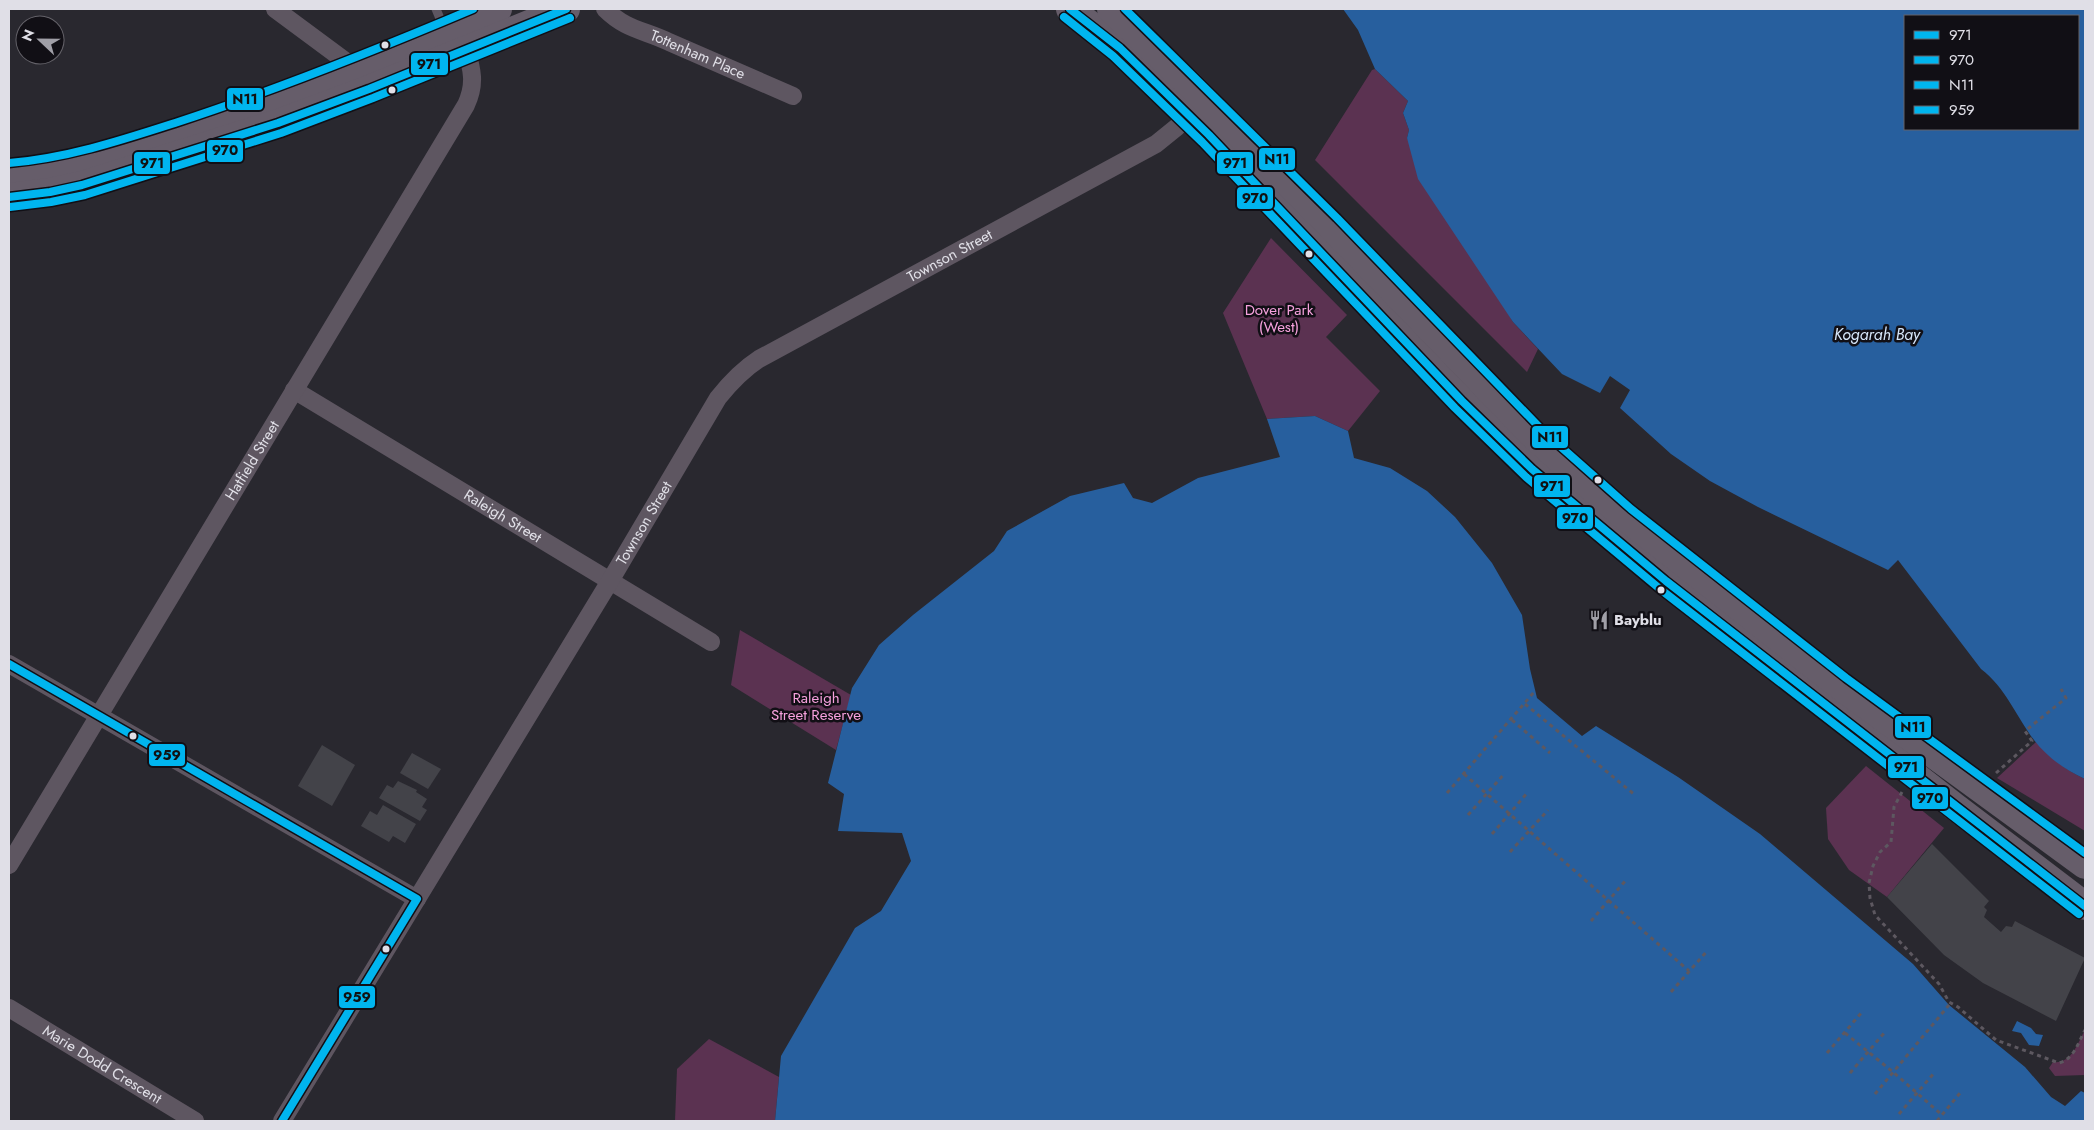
<svg xmlns="http://www.w3.org/2000/svg" width="2094" height="1130" font-family="Jost,sans-serif">
	<style>
		.green { fill: #5b3251 }
		.water { fill: #275f9e; fill-rule: evenodd }
		.building { fill: #434349 }
		.lines { fill: none; stroke-linecap: round; stroke-linejoin: round }
		.path { stroke: #5d5860; stroke-width: 3; stroke-dasharray: 4 4; stroke-linecap: butt }
		.service { stroke: #5e5661; stroke-width: 9 }
		.minor { stroke: #5e5661; stroke-width: 18 }
		.trunk { stroke: #665d6a; stroke-width: 28 }
		.bus-1-casing { stroke: #110f15; stroke-width: 11 }
		.bus-2-casing { stroke: #110f15; stroke-width: 11 }
		.bus-3-casing { stroke: #110f15; stroke-width: 11 }
		.bus-4-casing { stroke: #110f15; stroke-width: 11 }
		.bus-1 { stroke: #00b5ef; stroke-width: 8 }
		.bus-2 { stroke: #00b5ef; stroke-width: 8 }
		.bus-3 { stroke: #00b5ef; stroke-width: 8 }
		.bus-4 { stroke: #00b5ef; stroke-width: 8 }
		.bus-dot { fill: #e0dfe7; stroke: #110f15; stroke-width: 2 }
		.labels { text-anchor: middle; stroke-width: 5; stroke-linejoin: round; paint-order: stroke }
		.street-label { font-size: 15px; fill: #e0dfe7; stroke: #110f15 }
		.park-label { font-size: 15px; fill: #f6a1dd; stroke: #110f15 }
		.poi-label { font-size: 15px; font-weight: bold; fill: #e0dfe7; stroke: #110f15; text-anchor: start }
		.water-label { font-size: 16px; font-style: italic; fill: #d6e6f9; stroke: #110f15 }
		.line-badge { stroke: #110f15; stroke-width: 2 }
		.pale-badge-label { font-size: 14px; text-anchor: middle; font-weight: bold; fill: #111 }
	</style>
	<rect width="100%" height="100%" fill="#29282f"/>
	<!-- green -->
	<g class="green">
		<path d="M 1375,69 L 1408,101 L 1403,113 L 1409,130 L 1407,138 L 1513,322 L 1538,349 L 1527,372 L 1315,160 L 1372,70 Z"/>
		<path d="M 1271,238 L 1347,315 L 1326,337 L 1380,391 L 1348,431 L 1315,416 L 1267,419 L 1223,313 Z"/>
		<path d="M 740,630 L 851,695 L 836,750 L 731,685 Z"/>
		<path d="M 2036,742 C 2051,757 2065,770 2085,779 L 2085,831 L 1997,778 Z"/>
		<path d="M 1866,766 L 1944,828 L 1887,897 L 1849,870 L 1828,839 L 1826,808 Z"/>
		<path d="M 2085,1030 L 2085,1075 L 2055,1076 L 2049,1068 L 2053,1062 C 2072,1064 2077,1044 2085,1030 Z"/>
		<path d="M 709,1039 L 779,1077 L 775,1121 L 675,1121 L 677,1069 Z"/>
	</g>
	<!-- water -->
	<g class="water">
		<path d="M 1343,9 L 2085,9 L 2085,779 C 2065,770 2047,757 2034,740 C 2016,716 2005,687 1981,669 L 1898,560 L 1888,570 L 1758,507 L 1710,481 L 1671,454 L 1620,408 L 1630,390 L 1610,376 L 1600,393 L 1562,374 L 1513,322 L 1418,179 L 1407,138 L 1409,130 L 1403,113 L 1408,101 L 1375,69 L 1358,30 ZM 1905,16 L 2078,16 L 2078,129 L 1905,129 Z"/>
		<path d="M 1315,416 L 1348,431 L 1354,458 L 1390,468 L 1427,491 L 1455,517 L 1492,563 L 1522,615 L 1530,669 L 1537,698 L 1582,736 L 1596,726 L 1678,777 L 1760,834 L 1913,964 L 1949,1005 L 2025,1067 L 2051,1097 L 2065,1106 L 2081,1091 L 2085,1093 L 2085,1121 L 775,1121 L 781,1056 L 855,928 L 881,911 L 911,861 L 902,833 L 838,831 L 844,794 L 828,783 L 852,688 L 879,645 L 913,615 L 994,551 L 1007,531 L 1070,496 L 1124,483 L 1133,498 L 1152,503 L 1198,478 L 1280,457 L 1267,419 Z"/>
		<path d="M 2017,1021 L 2031,1028 L 2036,1034 L 2043,1035 L 2039,1046 L 2029,1045 L 2021,1033 L 2012,1031 Z"/>
	</g>
	<!-- building -->
	<g class="building">
		<path d="M 322,745 L 355,765 L 332,806 L 298,786 Z"/>
		<path d="M 412,753 L 441,769 L 428,789 L 400,773 Z"/>
		<path d="M 398,781 L 417,790 L 416,792 L 427,799 L 422,807 L 427,810 L 420,821 L 379,798 L 387,785 L 393,788 Z"/>
		<path d="M 383,805 L 416,824 L 405,843 L 393,836 L 389,842 L 361,826 L 370,811 L 377,815 Z"/>
		<path d="M 1932,844 L 1989,901 L 1984,907 L 1987,910 L 1984,917 L 2001,932 L 2006,926 L 2012,927 L 2015,921 L 2085,958 L 2056,1021 L 1983,983 L 1944,955 L 1887,897 Z"/>
	</g>
	<g class="lines">
		<!-- path -->
		<g class="path">
			<path d="M 1525,704 L 1635,795"/>
			<path d="M 1512,720 L 1550,753"/>
			<path d="M 1996,773 L 2032,741 L 2025,731 L 2066,698 L 2061,689"/>
			<path d="M 1464,774 L 1689,971"/>
			<path d="M 1902,792 L 1894,807 L 1891,842 L 1880,852 L 1873,866 L 1869,883 L 1870,898 L 1875,915 L 1939,984 L 1949,1002 L 1958,1007 L 1996,1040 L 2059,1063 C 2074,1059 2078,1043 2085,1030"/>
			<path d="M 1447,793 L 1535,691"/>
			<path d="M 1468,815 L 1505,773"/>
			<path d="M 1492,834 L 1528,792"/>
			<path d="M 1510,852 L 1548,810"/>
			<path d="M 1591,921 L 1626,880"/>
			<path d="M 1671,992 L 1708,950"/>
			<path d="M 1845,1033 L 1893,1072 L 1942,1115"/>
			<path d="M 1827,1053 L 1862,1012"/>
			<path d="M 1850,1073 L 1885,1032"/>
			<path d="M 1875,1094 L 1949,1005"/>
			<path d="M 1899,1114 L 1935,1072"/>
			<path d="M 1937,1121 L 1960,1093"/>
		</g>
		<!-- service -->
		<path class="service" d="M 436,9 L 444,28"/>
		<!-- minor -->
		<g class="minor">
			<path d="M 275,9 L 356,69"/>
			<path id="s1" d="M 605,9 C 626,30 644,30 669,42 C 711,60 752,78 793,96"/>
			<path id="s2" d="M 294,390 L 711,642"/>
			<path d="M 9,664 L 417,899"/>
			<path id="s3" d="M 9,865 L 466,105 C 476,84 472,69 466,49"/>
			<path id="s4" d="M 9,1008 L 195,1121"/>
			<path id="s5" d="M 282,1121 L 610,581 L 718,398 C 730,383 742,370 759,359 L 1156,144 L 1177,127 L 1188,114"/>
		</g>
		<!-- trunk -->
		<g class="trunk">
			<path d="M 1070,9 L 1120,48 L 1209,135 L 1308,237 L 1381,317 L 1462,401 L 1532,469 L 1666,581 L 1955,807 L 2085,906"/>
			<path d="M 1111,9 L 1188,83 L 1330,225 L 1536,438 L 1625,517 L 1840,686 L 2085,865"/>
			<path d="M 9,173 L 44,170 L 98,158 L 240,112 L 356,69 L 498,9"/>
			<path d="M 9,197 L 50,192 L 82,185 L 278,123 L 369,89 L 566,9"/>
		</g>
		<defs>
			<g id="bus-1">
				<path d="M 1070,9 L 1120,48 L 1209,135 L 1462,401 L 1532,469 L 1666,581 L 2085,906"/>
				<path d="M 9,197 L 50,192 L 82,185 L 278,123 L 369,89 L 566,9"/>
			</g>
			<g id="bus-2">
				<path d="M 1064,17 L 1113,56 L 1202,142 L 1455,408 L 1526,477 L 1660,589 L 2079,914"/>
				<path d="M 10,207 L 51,202 L 85,195 L 281,133 L 373,98 L 570,18"/>
			</g>
			<g id="bus-3">
				<path d="M 1125,9 L 1337,218 L 1543,431 L 1631,509 L 1846,678 L 2085,853"/>
				<path d="M 9,163 C 68,158 122,140 178,122 C 279,89 376,50 473,9"/>
			</g>
			<path id="bus-4" d="M 9,664 L 417,899 L 282,1121"/>
		</defs>
		<!-- bus-1 casing -->
		<use href="#bus-1" class="bus-1-casing"/>
		<!-- bus-2 casing -->
		<use href="#bus-2" class="bus-2-casing"/>
		<!-- bus-3 casing -->
		<use href="#bus-3" class="bus-3-casing"/>
		<!-- bus-4 casing -->
		<use href="#bus-4" class="bus-4-casing"/>
		<!-- bus-1 -->
		<use href="#bus-1" class="bus-1"/>
		<!-- bus-2 -->
		<use href="#bus-2" class="bus-2"/>
		<!-- bus-3 -->
		<use href="#bus-3" class="bus-3"/>
		<!-- bus-4 -->
		<use href="#bus-4" class="bus-4"/>
	</g>
	<!-- icons -->
	<defs>
		<symbol id="restaurant-bare" viewBox="-9 -9 18 18"><path d="M-5-6h1v4h1v-4h1v4h1v-4h1v5L-1.5 .5V6h-2V.5L-5-1ZM5-6V6H3V1.5H1.5Q1.5-4 5-6Z" fill="#a09fa7" stroke="#110f15" stroke-width="2.5" paint-order="stroke"/></symbol>
	</defs>
	<g fill-rule="evenodd">
		<use href="#restaurant-bare" x="1585" y="606" width="28" height="28"/>
	</g>
	<!-- markers -->
	<g class="bus-dot">
		<circle cx="385" cy="45" r="4.5"/>
		<circle cx="392" cy="90" r="4.5"/>
		<circle cx="1309" cy="254" r="4.5"/>
		<circle cx="1598" cy="480" r="4.5"/>
		<circle cx="1661" cy="590" r="4.5"/>
		<circle cx="133" cy="736" r="4.5"/>
		<circle cx="386" cy="949" r="4.5"/>
	</g>
	<g class="labels">
		<!-- street labels -->
		<g class="street-label">
			<text dy="5" stroke="none"><textPath href="#s1" startOffset="104">Tottenham Place</textPath></text>
			<text dy="5" stroke="none"><textPath href="#s5" startOffset="1118">Townson Street</textPath></text>
			<text dy="5" stroke="none"><textPath href="#s3" startOffset="472">Hatfield Street</textPath></text>
			<text dy="5" stroke="none"><textPath href="#s2" startOffset="244">Raleigh Street</textPath></text>
			<text dy="5" stroke="none"><textPath href="#s5" startOffset="699">Townson Street</textPath></text>
			<text dy="5" stroke="none"><textPath href="#s4" startOffset="109">Marie Dodd Crescent</textPath></text>
		</g>
		<!-- park labels -->
		<g class="park-label">
			<text x="1279" y="315">Dover Park<tspan x="1279" dy="17">(West)</tspan></text>
			<text x="816" y="703">Raleigh<tspan x="816" dy="17">Street Reserve</tspan></text>
		</g>
		<!-- poi labels -->
		<g class="poi-label">
			<text x="1614" y="625">Bayblu</text>
		</g>
		<!-- water labels -->
		<g class="water-label">
			<text x="1877" y="340">Kogarah Bay</text>
		</g>
	</g>
	<g class="line-badge">
		<rect x="410" y="52" width="39" height="24" rx="5" fill="#00b5ef"/>
		<rect x="226" y="87" width="38" height="24" rx="5" fill="#00b5ef"/>
		<rect x="206" y="139" width="38" height="24" rx="5" fill="#00b5ef"/>
		<rect x="1258" y="147" width="38" height="24" rx="5" fill="#00b5ef"/>
		<rect x="1216" y="151" width="38" height="24" rx="5" fill="#00b5ef"/>
		<rect x="133" y="151" width="38" height="24" rx="5" fill="#00b5ef"/>
		<rect x="1236" y="186" width="38" height="24" rx="5" fill="#00b5ef"/>
		<rect x="1531" y="425" width="38" height="24" rx="5" fill="#00b5ef"/>
		<rect x="1533" y="474" width="38" height="24" rx="5" fill="#00b5ef"/>
		<rect x="1556" y="506" width="38" height="24" rx="5" fill="#00b5ef"/>
		<rect x="1894" y="715" width="38" height="24" rx="5" fill="#00b5ef"/>
		<rect x="148" y="743" width="38" height="24" rx="5" fill="#00b5ef"/>
		<rect x="1887" y="755" width="38" height="24" rx="5" fill="#00b5ef"/>
		<rect x="1911" y="786" width="38" height="24" rx="5" fill="#00b5ef"/>
		<rect x="338" y="985" width="38" height="24" rx="5" fill="#00b5ef"/>
	</g>
	<g class="pale-badge-label">
		<text x="429" y="69">971</text>
		<text x="245" y="104">N11</text>
		<text x="225" y="155">970</text>
		<text x="1277" y="164">N11</text>
		<text x="1235" y="168">971</text>
		<text x="152" y="168">971</text>
		<text x="1255" y="203">970</text>
		<text x="1550" y="442">N11</text>
		<text x="1552" y="491">971</text>
		<text x="1575" y="523">970</text>
		<text x="1913" y="732">N11</text>
		<text x="167" y="760">959</text>
		<text x="1906" y="772">971</text>
		<text x="1930" y="803">970</text>
		<text x="357" y="1002">959</text>
	</g>
	<!-- border -->
	<rect width="2094" height="1130" fill="none" stroke="#e0dfe7" stroke-width="20"/>
	<!-- legend -->
	<rect x="1904" y="15" width="175" height="115" fill="#110f15" stroke="#646269"/>
	<rect x="1914" y="31" width="25" height="8" fill="#00b5ef" stroke="#646269"/>
	<text x="1949" y="40" font-size="15" fill="#e0dfe7">971</text>
	<rect x="1914" y="56" width="25" height="8" fill="#00b5ef" stroke="#646269"/>
	<text x="1949" y="65" font-size="15" fill="#e0dfe7">970</text>
	<rect x="1914" y="81" width="25" height="8" fill="#00b5ef" stroke="#646269"/>
	<text x="1949" y="90" font-size="15" fill="#e0dfe7">N11</text>
	<rect x="1914" y="106" width="25" height="8" fill="#00b5ef" stroke="#646269"/>
	<text x="1949" y="115" font-size="15" fill="#e0dfe7">959</text>
	<!-- north arrow -->
	<g transform="translate(40 40) rotate(292)"><circle r="24" fill="#110f15" stroke="#646269"/>
	<path d="M0-4L9 19L0 12L-9 19Z" fill="#a09fa7"/>
	<text y="-8" font-size="14" font-weight="bold" text-anchor="middle" fill="#e0dfe7">N</text>
	</g>
</svg>
